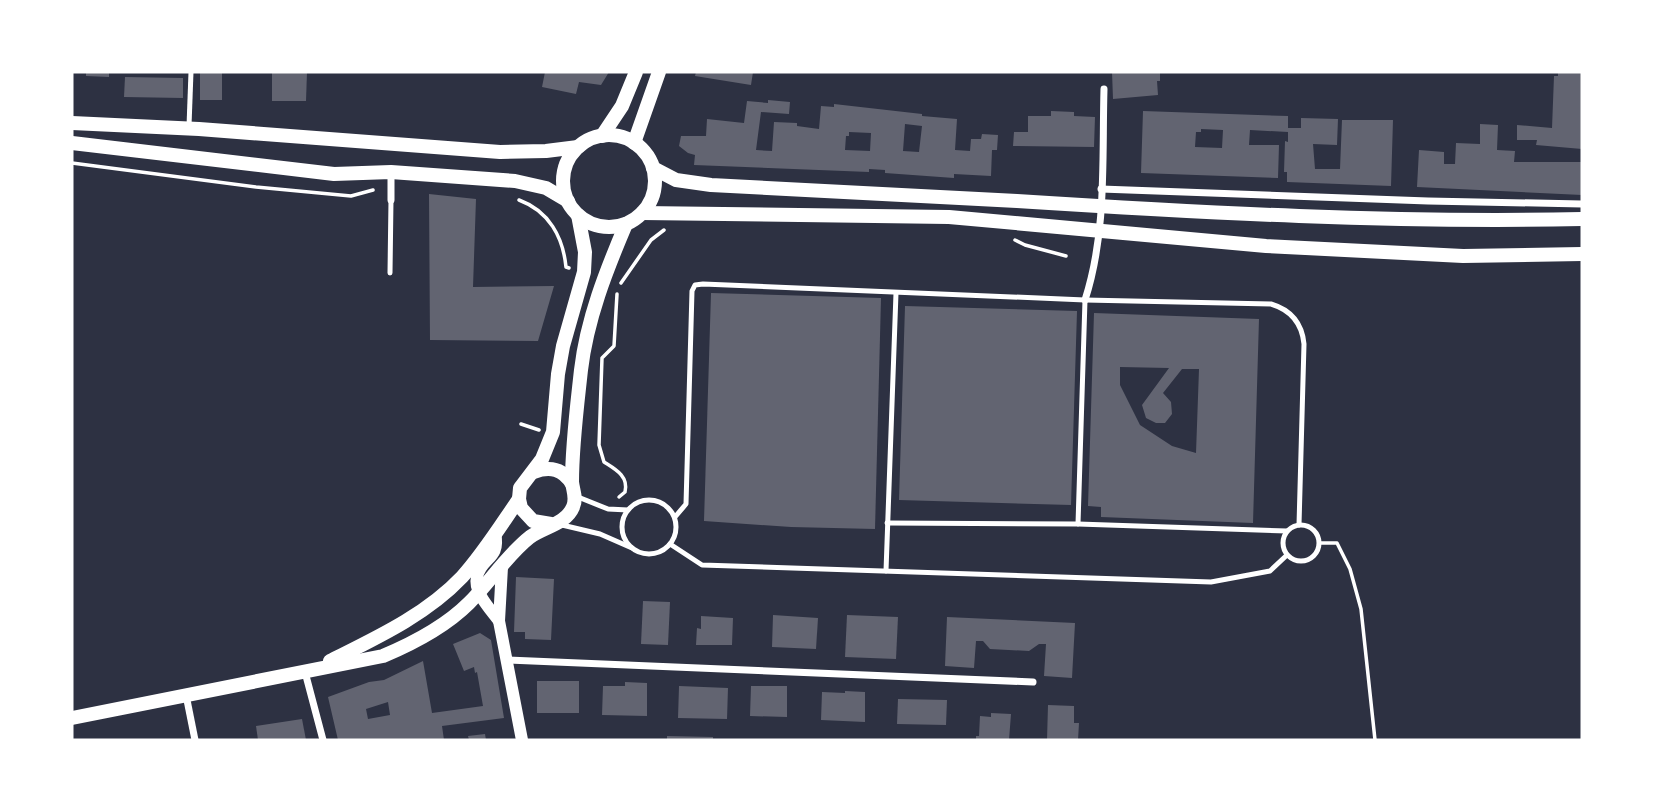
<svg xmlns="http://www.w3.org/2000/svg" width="1654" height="812" font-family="'Nunito Sans',sans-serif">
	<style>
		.building { fill: #626471; fill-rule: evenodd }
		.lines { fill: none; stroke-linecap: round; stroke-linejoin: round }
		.path { stroke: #fff; stroke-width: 3.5 }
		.service { stroke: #fff; stroke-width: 5 }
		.minor { stroke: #fff; stroke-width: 7 }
		.tertiary { stroke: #fff; stroke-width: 12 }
		.secondary { stroke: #fff; stroke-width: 14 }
	</style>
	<rect width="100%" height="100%" fill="#2d3142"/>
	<!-- building -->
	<g class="building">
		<path d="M 86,72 L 109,72 L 109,77 L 86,76 Z"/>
		<rect x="200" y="72" width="22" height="28"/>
		<path d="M 272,72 L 307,72 L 306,101 L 272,101 Z"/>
		<path d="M 545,72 L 609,72 L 601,85 L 579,82 L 576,94 L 542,87 Z"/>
		<path d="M 696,72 L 753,72 L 751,85 L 695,76 Z"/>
		<path d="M 1112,72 L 1160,72 L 1160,81 L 1157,81 L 1158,95 L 1113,99 Z"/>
		<path d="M 1558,72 L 1582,72 L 1582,149 L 1536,145 L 1537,140 L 1517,140 L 1517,125 L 1552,128 L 1554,76 L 1558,76 Z"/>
		<path d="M 125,77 L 183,78 L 183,98 L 124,97 Z"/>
		<path d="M 768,100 L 790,102 L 789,114 L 761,112 L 756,150 L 772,151 L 774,122 L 797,123 L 797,126 L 819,129 L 821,106 L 834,107 L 834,104 L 922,114 L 922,116 L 957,119 L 955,150 L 970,151 L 971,139 L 981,139 L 982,134 L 998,135 L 997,150 L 992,150 L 991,176 L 954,174 L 954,178 L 885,173 L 885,170 L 869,169 L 869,172 L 694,165 L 695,155 L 688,153 L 679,146 L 681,136 L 706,136 L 707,119 L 744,123 L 747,101 L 768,103 ZM 905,124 L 922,126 L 919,152 L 903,151 ZM 849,132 L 871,133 L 870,151 L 845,150 L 846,136 L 849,136 Z"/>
		<path d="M 1051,111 L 1074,112 L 1074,116 L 1095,117 L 1094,147 L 1013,146 L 1014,132 L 1028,132 L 1028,116 L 1051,116 Z"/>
		<path d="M 1143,111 L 1288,116 L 1288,128 L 1301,128 L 1301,118 L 1338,119 L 1337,145 L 1313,144 L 1315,169 L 1340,169 L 1342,120 L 1393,120 L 1391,186 L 1287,182 L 1287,172 L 1284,172 L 1285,141 L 1288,142 L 1288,132 L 1250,130 L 1249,145 L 1279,145 L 1278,178 L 1141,173 ZM 1201,129 L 1223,130 L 1222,148 L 1195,147 L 1196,132 L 1201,132 Z"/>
		<path d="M 1480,124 L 1498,125 L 1497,150 L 1515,151 L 1514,162 L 1582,162 L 1582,195 L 1417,187 L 1419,150 L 1444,152 L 1444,164 L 1455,164 L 1456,143 L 1480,144 Z"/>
		<path d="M 429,194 L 476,199 L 473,287 L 554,286 L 538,341 L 430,340 Z"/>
		<path d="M 711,293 L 881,298 L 875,529 L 791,527 L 704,521 Z"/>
		<path d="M 905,306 L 1077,311 L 1071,505 L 899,500 Z"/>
		<path d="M 1094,313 L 1259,319 L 1253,523 L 1101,517 L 1101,507 L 1088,506 ZM 1120,367 L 1169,368 L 1142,405 L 1146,418 L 1156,423 L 1165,423 L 1172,414 L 1171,402 L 1163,393 L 1182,369 L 1199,369 L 1196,453 L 1172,446 L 1140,425 L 1120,385 Z"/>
		<path d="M 516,577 L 554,579 L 551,640 L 525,639 L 525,632 L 514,632 Z"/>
		<path d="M 643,601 L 670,602 L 668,645 L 641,644 Z"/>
		<path d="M 773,615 L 818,618 L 816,649 L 772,647 Z"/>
		<path d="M 847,615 L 898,617 L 896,659 L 845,657 Z"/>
		<path d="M 701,616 L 733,618 L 732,645 L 696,645 L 697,628 L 701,629 Z"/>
		<path d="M 947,617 L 1075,623 L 1072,678 L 1044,676 L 1046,644 L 1039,644 L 1029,651 L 990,649 L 983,641 L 976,641 L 974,668 L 945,666 Z"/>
		<path d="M 480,633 L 491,640 L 504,718 L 442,726 L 444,740 L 338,740 L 328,697 L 369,682 L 384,680 L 423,661 L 432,713 L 483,706 L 477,672 L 475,673 L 474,667 L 464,671 L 453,644 ZM 388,702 L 390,715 L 368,719 L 366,709 Z"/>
		<rect x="537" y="681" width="42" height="32"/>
		<path d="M 625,682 L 647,683 L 647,716 L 602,715 L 603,686 L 625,686 Z"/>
		<path d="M 679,686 L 728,688 L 727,719 L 678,718 Z"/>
		<path d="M 751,686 L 787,686 L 787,717 L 750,716 Z"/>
		<path d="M 845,691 L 865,692 L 865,722 L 821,720 L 822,692 L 845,693 Z"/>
		<path d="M 898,699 L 947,700 L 946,725 L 897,724 Z"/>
		<path d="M 1048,705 L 1074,706 L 1074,723 L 1079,723 L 1078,740 L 1047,740 Z"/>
		<path d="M 991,713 L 1011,714 L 1009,740 L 976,740 L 976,736 L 979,736 L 980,716 L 991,717 Z"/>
		<path d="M 302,719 L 306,740 L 258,740 L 256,726 Z"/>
		<path d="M 485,734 L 486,740 L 469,740 L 468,736 Z"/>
		<path d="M 667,736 L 713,737 L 713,740 L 667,740 Z"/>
	</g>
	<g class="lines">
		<!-- path -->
		<g class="path">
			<path d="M 72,163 L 256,187 L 351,196 L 373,190"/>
			<path d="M 519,200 C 549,211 563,237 566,267 L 569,268"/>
			<path d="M 1015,240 L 1025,245 L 1066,256"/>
			<path d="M 621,283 L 651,240 L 664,230"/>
			<path d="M 617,294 L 614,346 L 602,358 L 599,445 L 604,462 C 615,469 629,476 625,492 L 619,497"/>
			<path d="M 521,424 L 539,430"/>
			<path d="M 1319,543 L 1337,543 L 1350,569 L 1361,609 L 1375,740"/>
		</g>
		<!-- service -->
		<g class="service">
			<path d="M 189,126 L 191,72"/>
			<path d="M 390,273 L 391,200"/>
			<path d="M 578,497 L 608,509 L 628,510"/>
			<circle cx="649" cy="527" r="27"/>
			<path d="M 675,517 L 686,504 L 692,291 L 695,285 L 703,284 L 1085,300 L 1271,304 C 1291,310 1302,323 1304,344 L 1299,525"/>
			<path d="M 887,523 L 1078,524 L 1287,531"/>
			<path d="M 1078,524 L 1085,300"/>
			<path d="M 562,525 L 600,534 L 632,548"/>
			<circle cx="1301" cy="543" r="18"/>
			<path d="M 670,544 L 702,565 L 1211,582 L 1270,571 L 1287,555"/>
			<path d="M 886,571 L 896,293"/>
		</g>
		<!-- minor -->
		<g class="minor">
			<path d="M 1101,189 L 1428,201 L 1582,204"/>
			<path d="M 391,200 L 391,172"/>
			<path d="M 1085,300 C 1107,232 1102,159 1104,89"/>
			<path d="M 507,660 L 1033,682"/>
			<path d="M 305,672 L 323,740"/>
			<path d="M 186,695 L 195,740"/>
		</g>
		<!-- tertiary -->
		<g class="tertiary">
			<path d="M 495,533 C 501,560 481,557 477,577 C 473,592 491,610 499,621"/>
			<path d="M 502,567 L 499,621 L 522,740"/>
		</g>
		<!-- secondary -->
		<g class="secondary">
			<path d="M 72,123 L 199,129 L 500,152 L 546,151 L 578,147"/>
			<circle cx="609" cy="181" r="46"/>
			<path d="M 602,136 L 622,106 L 636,72"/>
			<path d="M 72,143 L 334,174 L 391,172 L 515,181 L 546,188 L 568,201"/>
			<path d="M 634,143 L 659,72"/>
			<path d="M 653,168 L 676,180 L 711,185 C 813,190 915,195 1017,201 C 1205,213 1393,223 1582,219"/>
			<path d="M 642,213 L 949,217 L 1266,246 L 1463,256 L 1582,254"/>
			<path d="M 534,472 C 550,466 563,469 572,484"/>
			<path d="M 551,524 L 533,521 L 521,508 L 519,499 L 520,488 L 542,459 L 553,432 L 558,374 L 563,346 L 584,272 L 585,252 L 578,215"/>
			<path d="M 330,661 C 376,638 426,615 462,577 C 483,554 501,525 519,499"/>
			<path d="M 72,718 L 383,656 C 414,643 445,627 469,603 C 489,583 508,554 530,537 C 544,527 566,524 573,507 C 577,498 573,491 572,482 C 572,445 577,407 581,370 C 587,319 606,271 626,224"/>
		</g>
	</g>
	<!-- border -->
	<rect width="1654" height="812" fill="none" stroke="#ffffff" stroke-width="147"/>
</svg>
